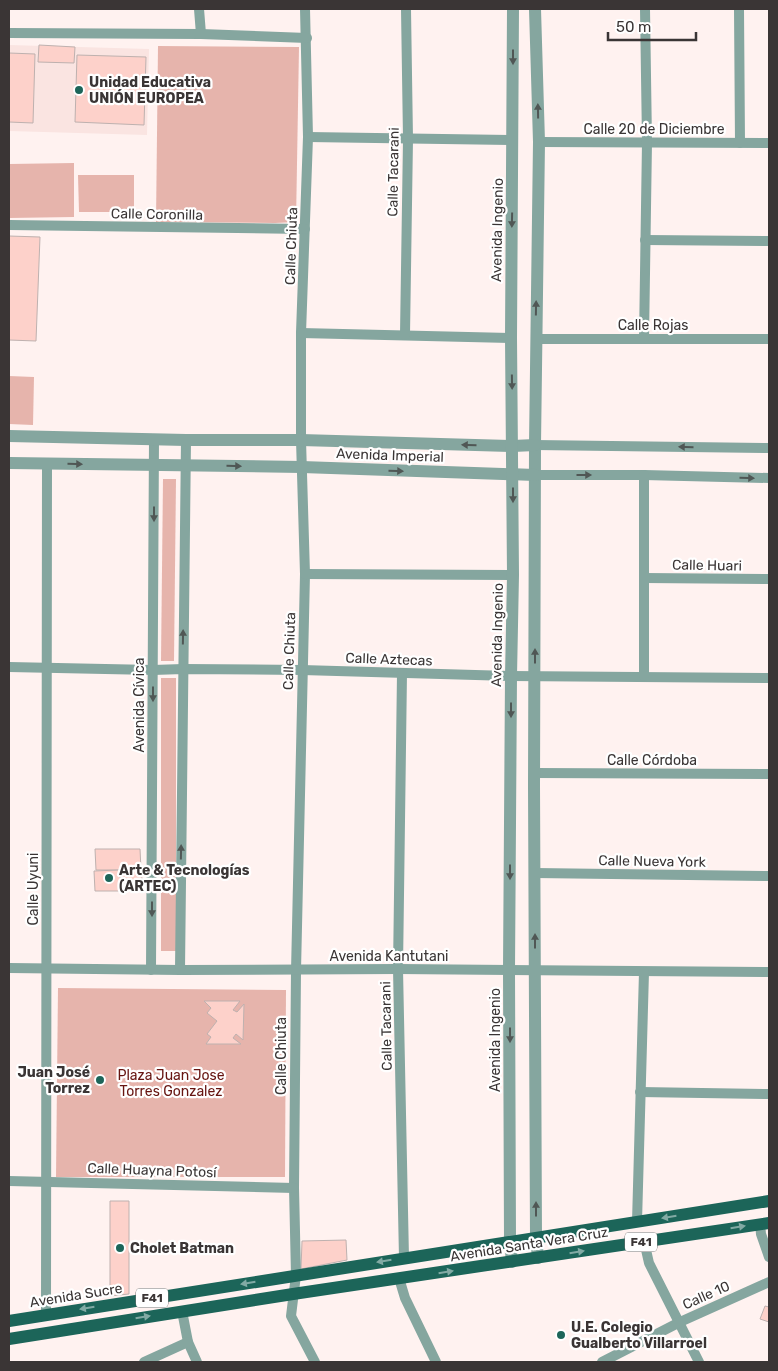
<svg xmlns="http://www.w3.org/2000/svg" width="778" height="1371" font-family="Rubik,sans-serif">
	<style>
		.built { fill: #fae4e1 }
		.green { fill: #e6b4ac }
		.building { fill: #fdd1ca; stroke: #beb1af }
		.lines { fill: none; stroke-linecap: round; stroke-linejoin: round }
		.minor { stroke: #85a69f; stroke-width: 10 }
		.tertiary { stroke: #85a69f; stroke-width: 12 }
		.primary { stroke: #1c6559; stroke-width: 12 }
		.oneway { fill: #505755 }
		.oneway2 { fill: #82aaa4 }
		.poi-dot { fill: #1d6559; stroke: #fff; stroke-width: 2 }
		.labels { text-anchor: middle; stroke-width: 4.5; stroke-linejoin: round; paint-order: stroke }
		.shield { fill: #fff; stroke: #757272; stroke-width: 1 }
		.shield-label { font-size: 12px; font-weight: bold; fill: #3a3535 }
		.poi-label { font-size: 14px; font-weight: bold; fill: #3a3535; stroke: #fff; text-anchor: start }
		.street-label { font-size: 14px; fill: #3a3535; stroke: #fff }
		.park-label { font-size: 14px; fill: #671511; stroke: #fff }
	</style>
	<rect width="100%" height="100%" fill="#fff2f0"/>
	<!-- built -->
	<path class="built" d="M 9,45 L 149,49 L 147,135 L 9,131 Z"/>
	<!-- green -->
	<g class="green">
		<path d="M 158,46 L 299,47 L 296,222 L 275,223 L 156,222 Z"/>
		<path d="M 74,163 L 74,217 L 9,218 L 9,164 Z"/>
		<path d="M 78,175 L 134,175 L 134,212 L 79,212 Z"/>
		<path d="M 9,376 L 34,377 L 33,425 L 9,424 Z"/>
		<path d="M 163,479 L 176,479 L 174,661 L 161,661 Z"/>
		<rect x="161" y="678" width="15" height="273"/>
		<path d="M 58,988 L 286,990 L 285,1177 L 56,1177 Z"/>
	</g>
	<!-- building -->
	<g class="building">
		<path d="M 39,45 L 75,47 L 74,63 L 38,62 Z"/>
		<path d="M 9,53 L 35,54 L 33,123 L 9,122 Z"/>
		<path d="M 77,55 L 146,57 L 144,125 L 75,122 Z"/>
		<path d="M 9,236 L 40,237 L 36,341 L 9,340 Z"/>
		<path d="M 95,849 L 140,849 L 141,870 L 96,870 Z"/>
		<path d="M 120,870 L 141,870 L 143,889 L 120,891 Z"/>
		<path d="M 120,870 L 120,891 L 95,891 L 94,871 Z"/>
		<path d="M 204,1001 L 240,1001 L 233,1010 L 237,1012 L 244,1004 L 243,1040 L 236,1034 L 233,1038 L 241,1044 L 206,1044 L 211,1037 L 207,1034 L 217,1021 L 207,1013 L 211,1008 Z"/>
		<path d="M 110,1201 L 129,1201 L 129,1294 L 110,1296 Z"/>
		<path d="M 346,1240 L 347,1260 L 301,1269 L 302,1241 Z"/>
		<path d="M 765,1306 L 769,1307 L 769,1322 L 760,1319 Z"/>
	</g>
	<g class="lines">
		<!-- minor -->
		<g class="minor">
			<path d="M 199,9 L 201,34"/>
			<path d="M 305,9 L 308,137 L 301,333 L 301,440 L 305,574 L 296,971 L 294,1188 L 296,1275 L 291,1316 L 315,1362"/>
			<path d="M 739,9 L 740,143"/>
			<path d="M 9,33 L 201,34 L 307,38"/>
			<path d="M 308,137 L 513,140"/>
			<path d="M 539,142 L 769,143"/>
			<path d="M 9,225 L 305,229"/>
			<path d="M 645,240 L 769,241"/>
			<path d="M 301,333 L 511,338"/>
			<path d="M 405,335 L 408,139 L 406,9"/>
			<path d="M 536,339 L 769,339"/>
			<path d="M 644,339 L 647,142 L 645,9"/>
			<path d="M 535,445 L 769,448"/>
			<path d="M 535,475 L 644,475 L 769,478"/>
			<path d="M 305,574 L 513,575"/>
			<path d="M 644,578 L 769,579"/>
			<path d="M 9,667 L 153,670 L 183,669 L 302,670 L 511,676 L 769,678"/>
			<path d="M 402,673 L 398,969 L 404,1258"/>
			<path d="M 644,676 L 644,475"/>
			<path d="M 535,773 L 769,774"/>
			<path d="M 535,873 L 769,876"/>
			<path d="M 9,968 L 180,970 L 398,969 L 769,972"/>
			<path d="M 151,970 L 154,439"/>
			<path d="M 180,970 L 186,440"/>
			<path d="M 640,1092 L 769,1094"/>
			<path d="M 9,1181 L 294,1188"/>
			<path d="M 637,1222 L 644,972"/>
			<path d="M 760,1224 L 761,1234 L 769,1257"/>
			<path d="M 644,1241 L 649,1263 L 699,1362"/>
			<path d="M 399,1278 L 405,1298 L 436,1362"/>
			<path d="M 182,1311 L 188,1342 L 197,1362"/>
			<path d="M 46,1315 L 47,463"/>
			<path d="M 144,1362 L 188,1342"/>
			<path d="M 602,1362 L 680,1322 L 769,1282"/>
		</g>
		<!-- tertiary -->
		<g class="tertiary">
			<path d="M 535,9 L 539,142 L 535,445 L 534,786 L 536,1237 L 538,1258"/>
			<path d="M 9,436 L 186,440 L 301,440 L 513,446 L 535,445"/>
			<path d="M 9,463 L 302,467 L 535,475"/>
			<path d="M 512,1262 L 510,1241 L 509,970 L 511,676 L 513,575 L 511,338 L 513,9"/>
		</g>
		<!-- primary -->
		<g class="primary">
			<path d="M 9,1321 L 769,1201"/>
			<path d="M 9,1339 L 293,1294 L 769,1223"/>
		</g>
	</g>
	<!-- one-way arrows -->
	<defs><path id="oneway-solid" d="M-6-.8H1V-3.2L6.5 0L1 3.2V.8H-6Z" transform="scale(1.25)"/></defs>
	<g class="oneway">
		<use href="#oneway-solid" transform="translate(513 57) rotate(90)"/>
		<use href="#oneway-solid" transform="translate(538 111) rotate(-91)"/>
		<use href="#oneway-solid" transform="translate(512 220) rotate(91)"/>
		<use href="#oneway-solid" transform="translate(536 308) rotate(-89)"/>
		<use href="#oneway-solid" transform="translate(512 382) rotate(89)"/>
		<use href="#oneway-solid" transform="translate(469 445) rotate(-178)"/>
		<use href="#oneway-solid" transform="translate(686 447) rotate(-179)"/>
		<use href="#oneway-solid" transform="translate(75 464) rotate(1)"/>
		<use href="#oneway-solid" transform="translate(234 466) rotate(1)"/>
		<use href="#oneway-solid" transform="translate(396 471) rotate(2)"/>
		<use href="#oneway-solid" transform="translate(584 475)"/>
		<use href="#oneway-solid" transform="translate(747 478) rotate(1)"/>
		<use href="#oneway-solid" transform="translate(513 495) rotate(90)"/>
		<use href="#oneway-solid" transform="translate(154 514) rotate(90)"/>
		<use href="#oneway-solid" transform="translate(183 637) rotate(-89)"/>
		<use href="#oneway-solid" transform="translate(535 656) rotate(-90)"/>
		<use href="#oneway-solid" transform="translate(153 694) rotate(90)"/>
		<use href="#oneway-solid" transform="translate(511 710) rotate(90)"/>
		<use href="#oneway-solid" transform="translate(181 852) rotate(-89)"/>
		<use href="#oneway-solid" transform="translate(510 872) rotate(90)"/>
		<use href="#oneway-solid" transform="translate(152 909) rotate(90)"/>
		<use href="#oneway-solid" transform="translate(535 941) rotate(-90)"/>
		<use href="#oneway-solid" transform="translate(510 1035) rotate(90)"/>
		<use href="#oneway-solid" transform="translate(536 1209) rotate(-90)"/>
	</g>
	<g class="oneway2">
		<use href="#oneway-solid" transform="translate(669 1217) rotate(171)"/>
		<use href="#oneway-solid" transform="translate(738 1227) rotate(-9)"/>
		<use href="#oneway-solid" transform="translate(577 1252) rotate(-9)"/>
		<use href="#oneway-solid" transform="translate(384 1261) rotate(171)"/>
		<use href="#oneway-solid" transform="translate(446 1272) rotate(-9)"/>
		<use href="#oneway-solid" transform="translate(248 1283) rotate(171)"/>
		<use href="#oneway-solid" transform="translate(87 1308) rotate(171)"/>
		<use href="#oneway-solid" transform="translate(143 1317) rotate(-9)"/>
	</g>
	<!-- markers -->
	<g class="poi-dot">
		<circle cx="79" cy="90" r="5"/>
		<circle cx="109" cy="878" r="5"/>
		<circle cx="100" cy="1080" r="5"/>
		<circle cx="120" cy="1248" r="5"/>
		<circle cx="561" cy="1335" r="5"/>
	</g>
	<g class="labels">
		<!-- shield labels -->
		<g class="shield">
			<rect x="625" y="1232.5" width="32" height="19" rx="4"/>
			<rect x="136" y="1288.5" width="32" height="19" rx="4"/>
		</g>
		<g class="shield-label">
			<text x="641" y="1246">F41</text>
			<text x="152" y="1302">F41</text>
		</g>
		<!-- poi labels -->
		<g class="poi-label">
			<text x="89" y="87">Unidad Educativa<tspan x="89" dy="16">UNIÓN EUROPEA</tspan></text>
			<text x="119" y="875">Arte &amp; Tecnologías<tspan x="119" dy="16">(ARTEC)</tspan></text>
			<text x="90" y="1077" text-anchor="end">Juan José<tspan x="90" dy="16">Torrez</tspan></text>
			<text x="130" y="1253">Cholet Batman</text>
			<text x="571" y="1332">U.E. Colegio<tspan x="571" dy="16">Gualberto Villarroel</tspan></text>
		</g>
		<!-- street labels -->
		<g class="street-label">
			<text x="654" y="134">Calle 20 de Diciembre</text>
			<text transform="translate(393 172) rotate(-89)" y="5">Calle Tacarani</text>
			<text transform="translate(157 214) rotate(1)" y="5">Calle Coronilla</text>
			<text transform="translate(497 230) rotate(-89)" y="5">Avenida Ingenio</text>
			<text transform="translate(291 246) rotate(-88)" y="5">Calle Chiuta</text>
			<text x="653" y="330">Calle Rojas</text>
			<text transform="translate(390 455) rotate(2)" y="5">Avenida Imperial</text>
			<text transform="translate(707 565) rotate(1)" y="5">Calle Huari</text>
			<text transform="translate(497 635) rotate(-89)" y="5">Avenida Ingenio</text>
			<text transform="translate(289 651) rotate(-88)" y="5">Calle Chiuta</text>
			<text transform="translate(389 659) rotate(2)" y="5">Calle Aztecas</text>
			<text transform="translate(139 705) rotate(-90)" y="5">Avenida Cívica</text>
			<text x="652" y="765">Calle Córdoba</text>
			<text transform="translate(652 861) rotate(1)" y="5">Calle Nueva York</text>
			<text transform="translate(33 889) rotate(-90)" y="5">Calle Uyuni</text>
			<text x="389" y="961">Avenida Kantutani</text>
			<text transform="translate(386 1026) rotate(-91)" y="5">Calle Tacarani</text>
			<text transform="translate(495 1040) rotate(-90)" y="5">Avenida Ingenio</text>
			<text transform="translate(281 1056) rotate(-90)" y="5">Calle Chiuta</text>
			<text transform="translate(152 1170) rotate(2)" y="5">Calle Huayna Potosí</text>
			<text transform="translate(529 1244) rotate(-9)" y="5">Avenida Santa Vera Cruz</text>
			<text transform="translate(76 1295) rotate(-9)" y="5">Avenida Sucre</text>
			<text transform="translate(706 1295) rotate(-24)" y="5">Calle 10</text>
		</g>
		<!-- park labels -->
		<g class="park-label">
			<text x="171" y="1080">Plaza Juan Jose<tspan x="171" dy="16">Torres Gonzalez</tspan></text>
		</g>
	</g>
	<!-- border -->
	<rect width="778" height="1371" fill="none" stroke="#3a3535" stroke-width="20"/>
	<!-- scale -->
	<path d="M608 32v8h88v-8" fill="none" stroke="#3a3535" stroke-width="2.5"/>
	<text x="616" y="32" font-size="15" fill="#3a3535" stroke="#ffffff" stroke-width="4" paint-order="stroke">50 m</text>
</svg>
